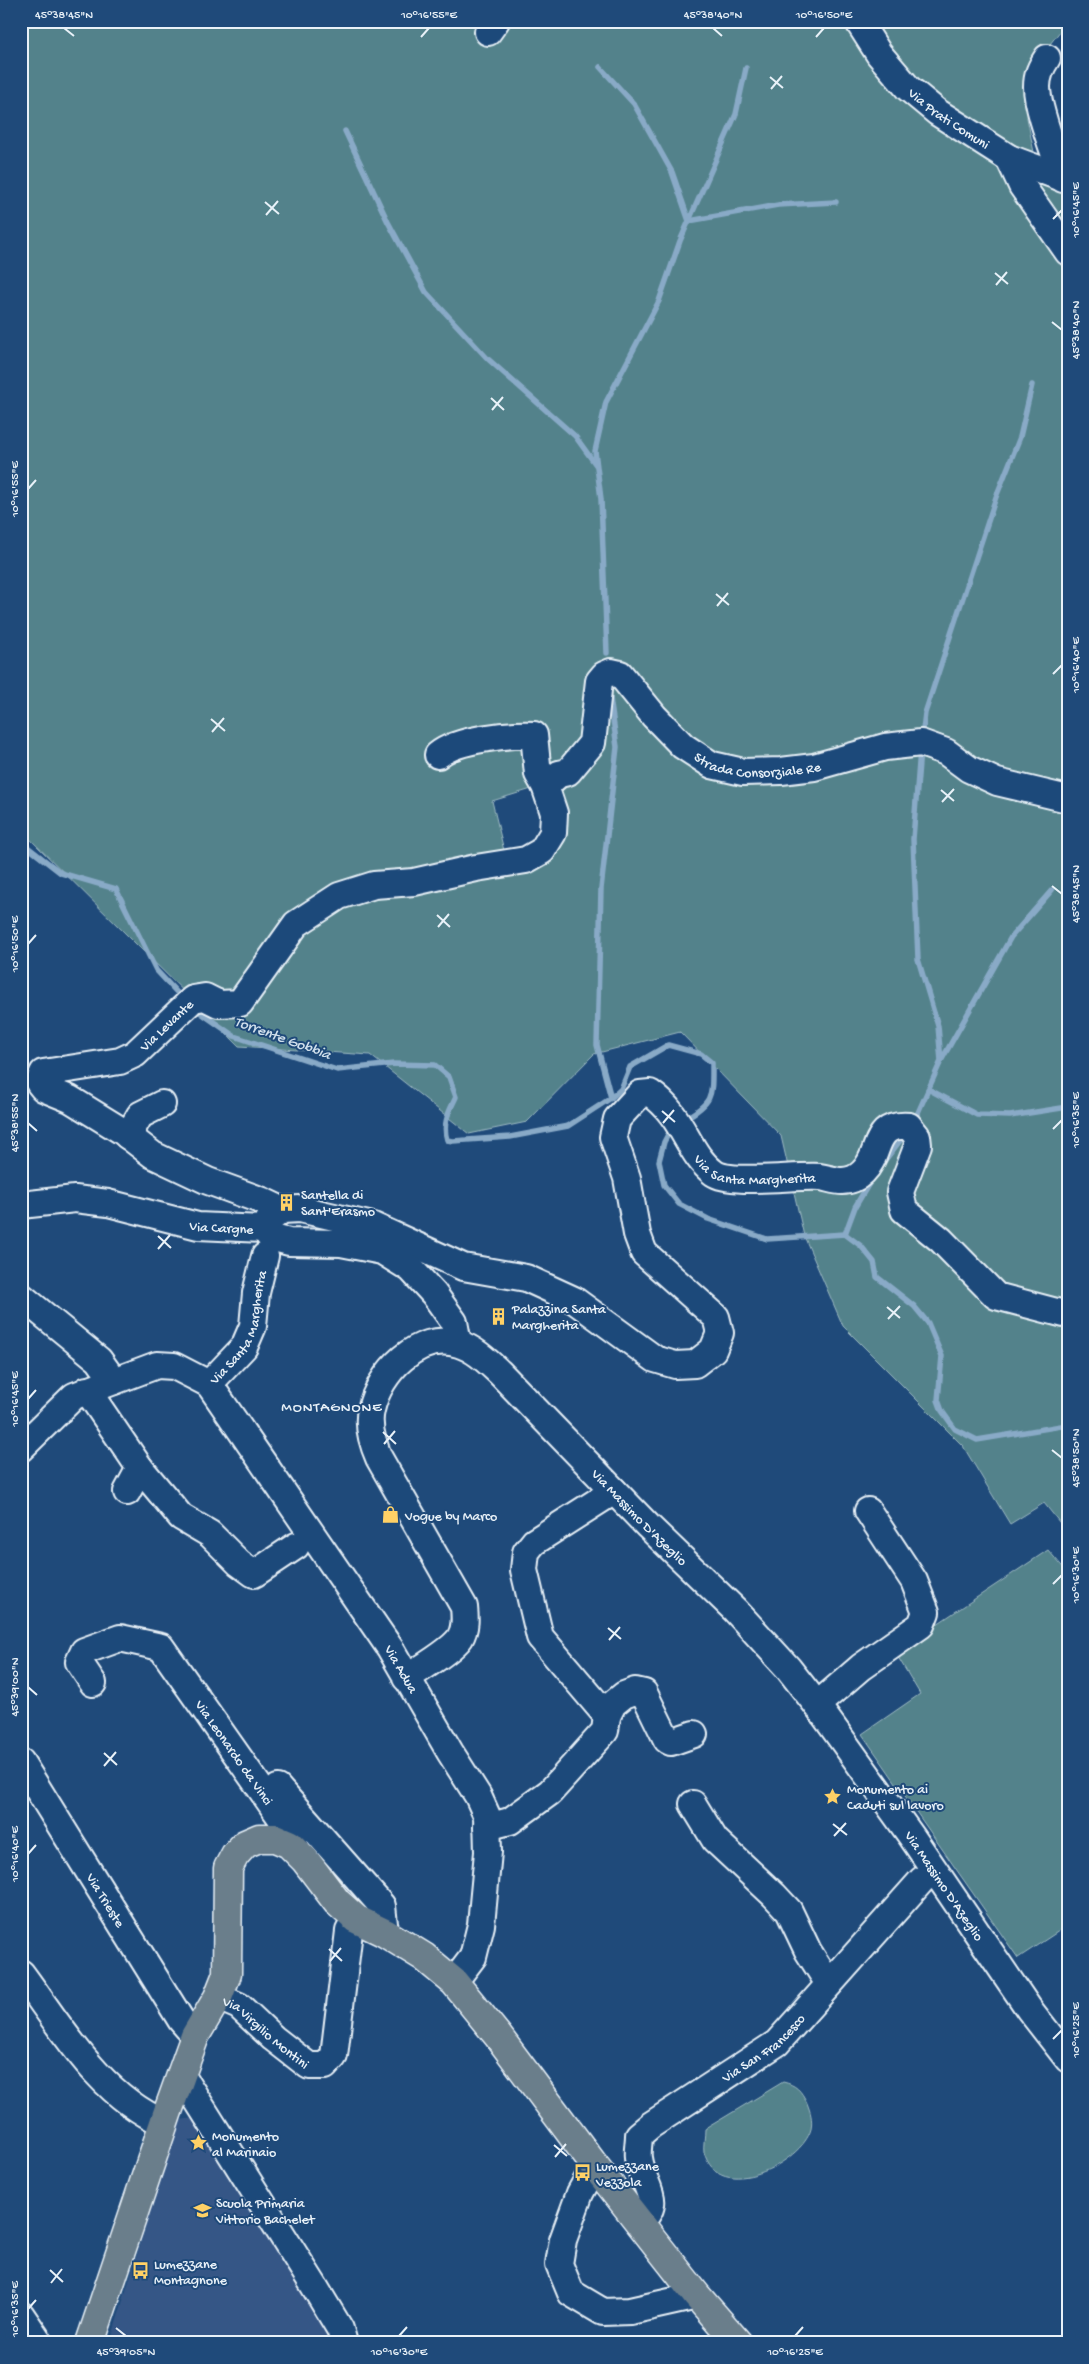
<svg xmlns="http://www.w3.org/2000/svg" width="1089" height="2364" font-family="'Gochi Hand',sans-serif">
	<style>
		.built { fill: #345786 }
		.green { fill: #53828b; stroke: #9ebac2; fill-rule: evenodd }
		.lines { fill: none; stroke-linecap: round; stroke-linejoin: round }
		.stream { stroke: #89aac7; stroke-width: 5.5 }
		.minor-casing { stroke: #e8f1f8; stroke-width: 30 }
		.major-casing { stroke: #e8f1f8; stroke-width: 31 }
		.minor { stroke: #1f4a7a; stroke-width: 26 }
		.major { stroke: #6b7e8b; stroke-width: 28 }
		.ticks { fill: none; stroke: #e8f1f8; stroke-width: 2 }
		.labels { text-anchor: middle; stroke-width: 4; stroke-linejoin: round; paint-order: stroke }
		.street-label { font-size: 14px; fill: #e8f1f8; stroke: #1f4a7a }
		.poi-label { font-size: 14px; fill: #e8f1f8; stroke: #1f4a7a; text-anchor: start }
		.water-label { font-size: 15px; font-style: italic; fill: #d0dfec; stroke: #1f4a7a }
		.neighbourhood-label { font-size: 15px; letter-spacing: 1px; fill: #e8f1f8; stroke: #1f4a7a }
		.neatline { fill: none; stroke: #e8f1f8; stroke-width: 2 }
		.ticks-label { font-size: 12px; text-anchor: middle; fill: #e8f1f8 }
	</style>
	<rect width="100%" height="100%" fill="#1f4a7a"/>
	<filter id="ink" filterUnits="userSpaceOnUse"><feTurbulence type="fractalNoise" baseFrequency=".02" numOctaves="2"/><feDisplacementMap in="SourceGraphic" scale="10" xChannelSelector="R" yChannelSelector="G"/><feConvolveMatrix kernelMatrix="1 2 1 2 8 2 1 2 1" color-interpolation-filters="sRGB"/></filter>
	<g filter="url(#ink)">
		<!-- built -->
		<path class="built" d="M 196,2118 L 311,2304 L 331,2343 L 110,2343 L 178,2120 Z"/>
		<!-- green -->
		<g class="green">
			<path d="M 21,21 L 1068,21 L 1032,67 L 1027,118 L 1036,162 L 1068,171 L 1068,1533 L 1044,1503 L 1010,1524 L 963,1446 L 843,1326 L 804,1236 L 781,1136 L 680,1032 L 594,1054 L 527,1122 L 469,1134 L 370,1055 L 239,1046 L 21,830 ZM 535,788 L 548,834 L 506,859 L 492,801 Z"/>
			<path d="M 1048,1550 L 1068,1573 L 1068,1925 L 1018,1958 L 862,1734 L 920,1694 L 895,1652 Z"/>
			<path d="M 783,2082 C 796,2085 801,2090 807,2103 C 810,2111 813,2119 811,2129 C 802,2163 718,2205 704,2152 C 703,2146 705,2136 705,2129 Z"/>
		</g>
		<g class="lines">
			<!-- stream -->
			<g class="stream">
				<path d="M 600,67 L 634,104 L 672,172 L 689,221 L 778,205 L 836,202"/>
				<path d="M 345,131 L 388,222 L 426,292 L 488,359 L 575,436 L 596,465"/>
				<path d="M 607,653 L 601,499 L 595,451 L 606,402 L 659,301 L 680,241 L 736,114 L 746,68"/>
				<path d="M 609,691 L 617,747 L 601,889 L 597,1045 L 611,1098"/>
				<path d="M 922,738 L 925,713 L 996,497 L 1020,437 L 1032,385"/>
				<path d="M 920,750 L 913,839 L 918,959 L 938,1026 L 941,1061"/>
				<path d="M 21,842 L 61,873 L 116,889 L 156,970 L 183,999"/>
				<path d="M 194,1008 L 234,1036 L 337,1070 L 394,1064 L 435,1065 L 449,1077 L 456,1097 C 449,1112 442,1123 447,1140 L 453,1141 L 510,1137 L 568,1126 L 611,1098 L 621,1089 L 630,1067 L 668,1045 L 701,1054 L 712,1063 C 712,1096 714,1102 684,1119"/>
				<path d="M 21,1078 L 34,1078"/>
				<path d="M 928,1089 L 977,1115 L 1010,1116 L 1068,1107"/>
				<path d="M 916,1117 L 941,1061 L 1011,937 L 1052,890"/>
				<path d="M 672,1127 L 664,1142 L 659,1161 L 664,1185 L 679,1204 L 708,1219 L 767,1239 L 845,1234 L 861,1246 L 874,1262 L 877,1277 L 914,1306 L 928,1323 L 942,1356 L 938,1400 L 942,1411 L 955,1429 L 977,1440 L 1061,1426 L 1068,1428"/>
				<path d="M 882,1164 L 902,1138"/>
				<path d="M 845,1234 L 855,1207 L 871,1180"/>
			</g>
			<defs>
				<g id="minor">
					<path id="s1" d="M 858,21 L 879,54 L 908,88 L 937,112 L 1009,158 L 1068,180"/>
					<path d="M 488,32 L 496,21"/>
					<path d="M 1047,58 C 1041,67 1037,75 1037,87 C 1037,109 1056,156 1063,179"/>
					<path d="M 1009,158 L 1022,186 L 1068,252"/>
					<path id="s2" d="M 545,786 L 559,774 L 568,772 L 592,743 L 599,681 L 604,675 L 611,672 L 620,674 L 654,716 L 683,746 L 712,765 L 743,772 L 781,771 L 814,767 L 885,747 L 921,743 L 946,752 L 969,769 L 997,782 L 1068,799"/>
					<path d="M 128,1136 L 140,1115 L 162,1104"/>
					<path id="s3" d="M 21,1205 L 75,1199 L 108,1203 L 198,1226 L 264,1229"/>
					<path id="s4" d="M 282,1210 L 263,1201 L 208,1181 L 153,1155 L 122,1131 L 70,1099 L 43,1088 L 39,1083 L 43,1073 L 120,1061 L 135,1054 L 193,999 L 205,997 L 219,1004 L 240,1003 L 296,924 L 339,896 L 374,885 L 414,882 L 476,868 L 526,860 L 542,851 L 553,833 L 554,813 L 545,786 L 538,774 L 534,735 C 509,734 457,739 438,755"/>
					<path id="s5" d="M 264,1229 L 269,1220 L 282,1210 L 300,1209 L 373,1226 L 463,1267 L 526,1278 L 574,1300 L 655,1359 L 675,1365 L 695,1364 L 713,1350 L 720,1333 L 716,1317 L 644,1253 L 637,1234 L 627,1178 L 613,1137 L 617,1119 L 640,1094 L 650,1093 C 684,1116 687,1153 714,1173 C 731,1185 796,1175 820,1177 C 827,1178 835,1181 842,1181 C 851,1181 857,1178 863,1172 C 882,1154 871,1123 909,1126 L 917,1136 L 918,1145 L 900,1192 L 904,1210 L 941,1240 L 996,1296 L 1068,1315"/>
					<path d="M 264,1229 L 270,1237 L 289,1242 L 341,1243 L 382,1251 L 411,1269 L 434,1294 L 454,1322 L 458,1343"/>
					<path d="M 21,1296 L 99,1360 L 114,1381"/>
					<path id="s6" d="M 209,1384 L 390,1648 L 450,1752 L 478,1796 L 487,1816 L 488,1852 L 481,1925 L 473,1957 L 454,1982"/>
					<path d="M 87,1390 L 140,1468 L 127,1492"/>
					<path id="s7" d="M 21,1448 L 74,1396 L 157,1365 L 174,1366 L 209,1384 L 244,1347 L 253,1326 L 256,1293 L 265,1256"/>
					<path d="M 140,1468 L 181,1517 L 210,1534 L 239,1563 L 254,1574 L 296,1546"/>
					<path id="s8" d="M 406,1678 C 419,1670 452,1650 460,1638 C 466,1628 465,1617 464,1607 L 379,1458 C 373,1444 367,1426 371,1410 C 379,1373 418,1331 459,1344 C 475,1349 487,1361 499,1372 L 648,1526 L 735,1610 L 788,1668 L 817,1705 L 912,1837 L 1029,2009 L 1068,2059"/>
					<path id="s9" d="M 93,1683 L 79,1662 L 84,1651 L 120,1638 L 161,1647 L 284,1822 L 299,1854"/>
					<path d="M 817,1705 L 861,1667 L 921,1625 L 926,1612 L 914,1581 L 868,1511"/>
					<path d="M 607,1716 L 540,1637 L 524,1570 L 526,1552 L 534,1542 L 614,1491"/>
					<path id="s10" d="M 21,1762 L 181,2020 L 195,2036"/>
					<path d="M 278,1788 L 382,1906 L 385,1933"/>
					<path d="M 693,1804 L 715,1840 L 774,1895 L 789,1911 L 808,1951 L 829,1984"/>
					<path d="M 487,1827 L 510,1821 L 550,1792 L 605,1731 L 607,1716 L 613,1704 L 624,1695 L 635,1691 L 644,1693 L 667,1740 L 671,1742 L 694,1734"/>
					<path d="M 21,1973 C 62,2028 99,2095 164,2123"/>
					<path id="s11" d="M 218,1997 L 239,2006 L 273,2038 L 309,2066 L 325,2066 L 334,2056 L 349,1931 L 356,1919"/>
					<path d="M 182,2076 L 313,2284 L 340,2329 L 344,2343"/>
					<path d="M 595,2166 L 580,2193 L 563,2240 L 559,2264 L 571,2293 L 603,2312 L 630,2311 L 697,2296"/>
					<path id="s12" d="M 640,2222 C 665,2200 641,2184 638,2158 C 637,2151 639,2142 639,2135 L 651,2125 L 777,2043 L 922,1880 L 934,1871"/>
					<path d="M 21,2315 L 40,2343"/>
				</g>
				<path id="major" d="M 90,2343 L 167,2114 L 195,2036 L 218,1997 L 227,1974 L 228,1868 L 235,1855 L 245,1844 L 259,1838 L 275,1838 L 289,1844 L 305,1860 L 337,1902 L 356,1919 L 385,1933 L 424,1957 L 454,1982 L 498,2036 L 595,2166 L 697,2296 L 738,2343"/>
			</defs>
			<!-- minor casing -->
			<use href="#minor" class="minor-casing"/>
			<!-- major casing -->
			<use href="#major" class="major-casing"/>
			<!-- minor -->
			<use href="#minor" class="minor"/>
			<!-- major -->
			<use href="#major" class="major"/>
		</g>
	</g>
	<!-- ticks -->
	<path class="ticks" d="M 64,28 L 74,36M 713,28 L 722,36M 421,37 L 429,28M 816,37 L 824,28M 770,77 L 783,88M 771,89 L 782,76M 265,202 L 279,214M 266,215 L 278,201M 1053,219 L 1062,210M 995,273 L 1008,284M 996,285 L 1007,272M 1052,322 L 1062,330M 491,398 L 504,410M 492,410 L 503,397M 28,489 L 36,480M 716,594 L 729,605M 717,606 L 728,593M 1053,674 L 1062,665M 211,719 L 225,731M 212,732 L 224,718M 941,790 L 954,801M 942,802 L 954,789M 1052,886 L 1062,894M 437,915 L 450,927M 438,927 L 449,914M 28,944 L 36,935M 662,1111 L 675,1122M 28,1123 L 37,1131M 663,1123 L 674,1110M 1053,1129 L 1062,1120M 158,1236 L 171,1248M 158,1249 L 170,1235M 887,1307 L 900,1318M 888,1319 L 900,1306M 28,1399 L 36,1390M 383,1432 L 396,1444M 384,1444 L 395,1431M 1052,1450 L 1062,1458M 1053,1584 L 1062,1575M 608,1628 L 621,1639M 609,1640 L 620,1627M 28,1687 L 37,1695M 104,1753 L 117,1765M 104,1766 L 116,1752M 833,1824 L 847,1835M 834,1836 L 846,1823M 28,1854 L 36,1845M 329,1949 L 342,1961M 330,1961 L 341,1948M 1053,2039 L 1062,2030M 554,2145 L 567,2156M 555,2157 L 566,2144M 50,2270 L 63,2282M 51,2283 L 62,2269M 28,2309 L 36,2300M 116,2328 L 126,2336M 399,2336 L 407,2327M 795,2336 L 803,2327"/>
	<!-- icons -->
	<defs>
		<symbol id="building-bare" viewBox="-9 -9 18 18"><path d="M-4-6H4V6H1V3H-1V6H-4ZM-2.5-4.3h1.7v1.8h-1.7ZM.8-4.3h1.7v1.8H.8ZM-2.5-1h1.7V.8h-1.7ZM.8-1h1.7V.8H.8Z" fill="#ffd166" stroke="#1f4a7a" stroke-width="2.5" paint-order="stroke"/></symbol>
		<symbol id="shop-bare" viewBox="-9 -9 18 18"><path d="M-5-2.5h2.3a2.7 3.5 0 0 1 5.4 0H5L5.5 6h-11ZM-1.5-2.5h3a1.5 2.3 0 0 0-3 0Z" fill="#ffd166" stroke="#1f4a7a" stroke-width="2.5" paint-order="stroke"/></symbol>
		<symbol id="sight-bare" viewBox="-9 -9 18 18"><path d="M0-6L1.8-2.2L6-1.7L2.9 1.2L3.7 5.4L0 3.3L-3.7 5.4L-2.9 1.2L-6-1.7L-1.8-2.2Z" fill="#ffd166" stroke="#1f4a7a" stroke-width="2.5" paint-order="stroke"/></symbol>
		<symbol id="bus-bare" viewBox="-9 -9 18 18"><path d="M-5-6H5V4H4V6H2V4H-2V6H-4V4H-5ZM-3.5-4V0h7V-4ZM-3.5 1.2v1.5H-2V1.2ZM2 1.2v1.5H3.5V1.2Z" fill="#ffd166" stroke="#1f4a7a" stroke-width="2.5" paint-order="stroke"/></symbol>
		<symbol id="school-bare" viewBox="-9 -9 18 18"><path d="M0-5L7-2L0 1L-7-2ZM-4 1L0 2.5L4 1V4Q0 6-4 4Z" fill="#ffd166" stroke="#1f4a7a" stroke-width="2.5" paint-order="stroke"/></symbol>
	</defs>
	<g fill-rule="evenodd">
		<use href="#building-bare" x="274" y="1190" width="25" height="25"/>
		<use href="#building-bare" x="486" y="1304" width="25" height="25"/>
		<use href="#shop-bare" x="378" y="1502" width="25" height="25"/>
		<use href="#sight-bare" x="820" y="1784" width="25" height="25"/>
		<use href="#sight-bare" x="186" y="2130" width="25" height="25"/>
		<use href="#bus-bare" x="570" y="2160" width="25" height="25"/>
		<use href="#school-bare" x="190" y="2198" width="25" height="25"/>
		<use href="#bus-bare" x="128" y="2258" width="25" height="25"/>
	</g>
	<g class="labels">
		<!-- street labels -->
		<g class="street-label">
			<text dy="5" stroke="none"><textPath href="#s1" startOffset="135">Via Prati Comuni</textPath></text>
			<text dy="5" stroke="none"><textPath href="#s2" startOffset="328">Strada Consorziale Re</textPath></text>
			<text dy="5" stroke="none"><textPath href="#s4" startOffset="424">Via Levante</textPath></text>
			<text dy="5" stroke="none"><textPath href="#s5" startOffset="956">Via Santa Margherita</textPath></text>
			<text dy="5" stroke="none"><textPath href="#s3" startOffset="204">Via Cargne</textPath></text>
			<text dy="5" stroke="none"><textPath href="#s7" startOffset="286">Via Santa Margherita</textPath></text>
			<text dy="5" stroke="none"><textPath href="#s8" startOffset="694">Via Massimo D'Azeglio</textPath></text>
			<text dy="5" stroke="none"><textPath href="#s6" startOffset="344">Via Adua</textPath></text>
			<text dy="5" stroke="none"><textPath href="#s9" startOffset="246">Via Leonardo da Vinci</textPath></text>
			<text dy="5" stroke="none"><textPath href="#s8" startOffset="1174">Via Massimo D'Azeglio</textPath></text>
			<text dy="5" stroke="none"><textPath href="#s10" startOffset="162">Via Trieste</textPath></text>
			<text dy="5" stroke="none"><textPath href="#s11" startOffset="60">Via Virgilio Montini</textPath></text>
			<text dy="5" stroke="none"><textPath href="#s12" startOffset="245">Via San Francesco</textPath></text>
		</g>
		<!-- poi labels -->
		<g class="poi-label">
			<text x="301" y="1199">Santella di<tspan x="301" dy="16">Sant'Erasmo</tspan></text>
			<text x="512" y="1313">Palazzina Santa<tspan x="512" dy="16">Margherita</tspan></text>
			<text x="405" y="1520">Vogue by Marco</text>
			<text x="847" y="1793">Monumento ai<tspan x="847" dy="16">Caduti sul lavoro</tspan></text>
			<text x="212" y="2140">Monumento<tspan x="212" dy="16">al Marinaio</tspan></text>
			<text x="596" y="2170">Lumezzane<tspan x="596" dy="16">Vezzola</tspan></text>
			<text x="216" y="2207">Scuola Primaria<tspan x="216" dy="16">Vittorio Bachelet</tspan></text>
			<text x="154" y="2268">Lumezzane<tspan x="154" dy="16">Montagnone</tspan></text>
		</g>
		<!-- water labels -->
		<g class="water-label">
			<text transform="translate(283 1037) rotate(20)" y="5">Torrente Gobbia</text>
		</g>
		<!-- neighbourhood labels -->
		<g class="neighbourhood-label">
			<text x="332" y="1411">MONTAGNONE</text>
		</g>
	</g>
	<!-- margin -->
	<rect width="1089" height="2364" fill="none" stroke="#1f4a7a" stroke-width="55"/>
	<rect x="28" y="28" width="1034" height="2308" class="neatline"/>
	<g class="ticks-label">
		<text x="64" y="18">45°38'45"N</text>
		<text x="429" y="18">10°16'55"E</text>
		<text x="713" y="18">45°38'40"N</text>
		<text x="824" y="18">10°16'50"E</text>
		<text transform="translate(1075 210) rotate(-90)" y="4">10°16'45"E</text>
		<text transform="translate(1075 330) rotate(-90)" y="4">45°38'40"N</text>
		<text transform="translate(14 489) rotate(-90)" y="4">10°16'55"E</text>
		<text transform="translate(1075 665) rotate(-90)" y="4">10°16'40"E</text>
		<text transform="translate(1075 894) rotate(-90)" y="4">45°38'45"N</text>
		<text transform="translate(14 944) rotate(-90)" y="4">10°16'50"E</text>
		<text transform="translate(1075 1120) rotate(-90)" y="4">10°16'35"E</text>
		<text transform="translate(14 1123) rotate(-90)" y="4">45°38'55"N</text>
		<text transform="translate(14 1399) rotate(-90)" y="4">10°16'45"E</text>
		<text transform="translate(1075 1458) rotate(-90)" y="4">45°38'50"N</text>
		<text transform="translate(1075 1575) rotate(-90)" y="4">10°16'30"E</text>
		<text transform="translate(14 1687) rotate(-90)" y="4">45°39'00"N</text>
		<text transform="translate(14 1854) rotate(-90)" y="4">10°16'40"E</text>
		<text transform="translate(1075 2030) rotate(-90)" y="4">10°16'25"E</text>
		<text transform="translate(14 2309) rotate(-90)" y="4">10°16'35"E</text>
		<text x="126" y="2355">45°39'05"N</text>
		<text x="399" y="2355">10°16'30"E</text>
		<text x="795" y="2355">10°16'25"E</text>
	</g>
</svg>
